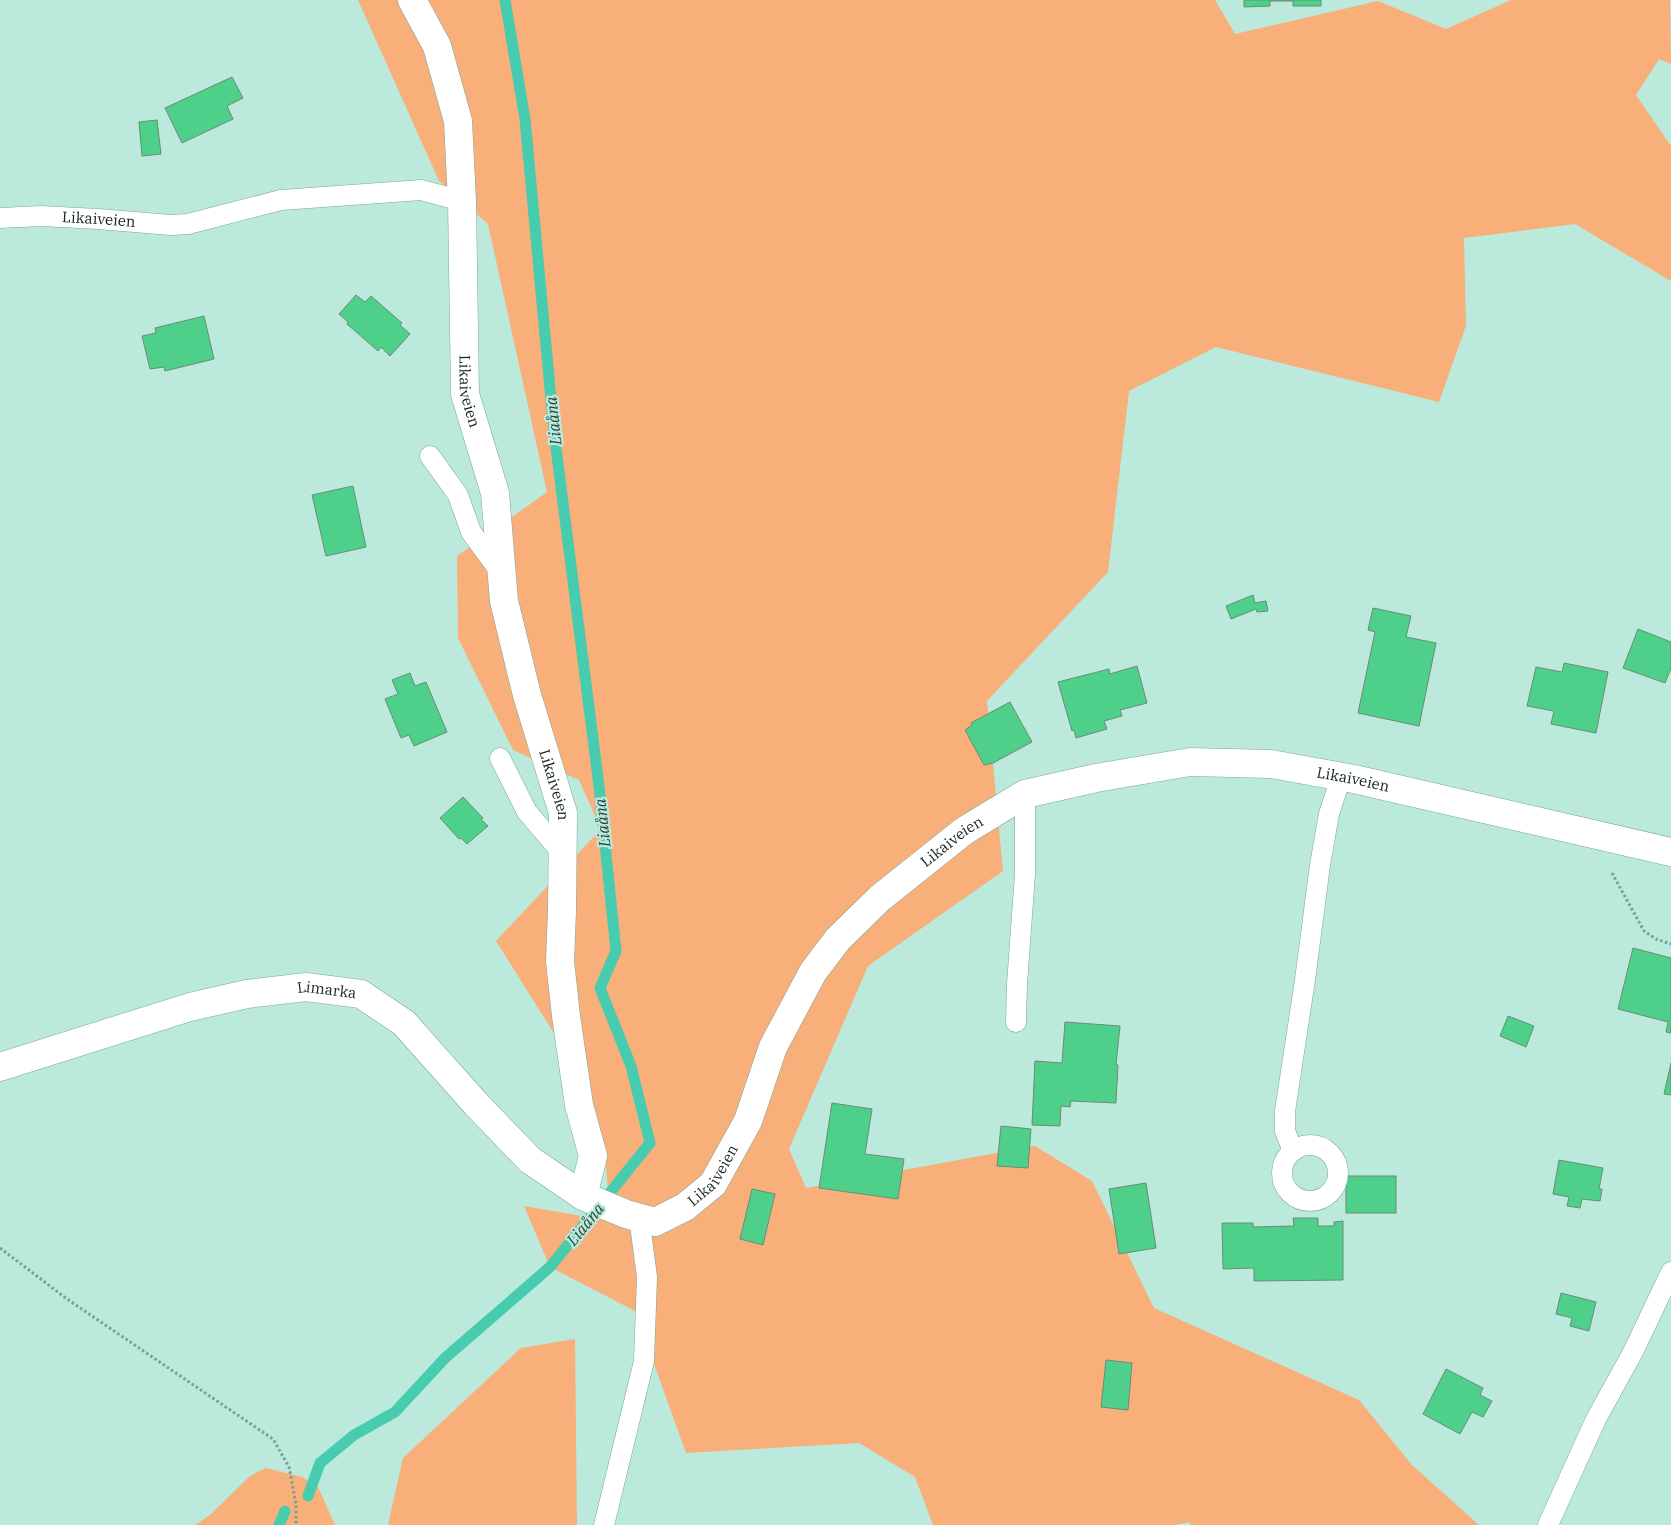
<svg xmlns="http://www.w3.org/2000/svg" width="1671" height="1525" font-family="'IBM Plex Serif',serif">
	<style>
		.green { fill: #f9af7a }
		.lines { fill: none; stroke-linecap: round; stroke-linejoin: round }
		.stream { stroke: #47ccb0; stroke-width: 11 }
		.building { fill: #4ed08b; stroke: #6a8c76 }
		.service-casing { stroke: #7ba79c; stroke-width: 21 }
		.minor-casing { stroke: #7ba79c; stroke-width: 29 }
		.path { stroke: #7c9f95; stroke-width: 3; stroke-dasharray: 2.5 2.5; stroke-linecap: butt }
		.service { stroke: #fff; stroke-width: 20 }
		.minor { stroke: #fff; stroke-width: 28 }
		.labels { text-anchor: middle; stroke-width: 4.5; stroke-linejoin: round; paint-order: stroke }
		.street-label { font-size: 15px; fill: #142521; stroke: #bbe9dc }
		.water-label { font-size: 16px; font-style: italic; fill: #26423b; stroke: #bbe9dc }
	</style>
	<rect width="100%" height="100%" fill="#bbe9dc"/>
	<!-- green -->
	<g class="green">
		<path d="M 358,0 L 1215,0 L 1235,34 L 1378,1 L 1446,29 L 1511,0 L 1670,0 L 1671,64 L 1659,59 L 1636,95 L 1671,146 L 1671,281 L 1575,224 L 1464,238 L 1466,326 L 1439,402 L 1216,347 L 1129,391 L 1108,572 L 987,701 L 1003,871 L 868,966 L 789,1149 L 806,1188 L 1035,1146 L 1092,1181 L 1154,1308 L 1359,1400 L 1412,1465 L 1479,1525 L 1191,1525 L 1189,1522 L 1176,1525 L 933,1525 L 915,1477 L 859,1443 L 686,1453 L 635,1311 L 550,1267 L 524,1206 L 611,1221 L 604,1147 L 577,1070 L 496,941 L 601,829 L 579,780 L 513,750 L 458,638 L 457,556 L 547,492 L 488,224 L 439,181 Z"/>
		<path d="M 575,1339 L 577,1525 L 388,1525 L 403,1458 L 521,1348 Z"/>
		<path d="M 266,1468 L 302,1477 L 318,1487 L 335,1525 L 195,1525 L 210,1515 L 250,1476 Z"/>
	</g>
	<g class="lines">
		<!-- stream -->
		<g class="stream">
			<path d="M 308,1496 L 320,1463 L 354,1435 L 395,1412 L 445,1358 L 550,1267 L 650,1143 L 631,1066 L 600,988 L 616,951 L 599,786 L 554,432 L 525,119 L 505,0"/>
			<path d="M 279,1525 L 285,1511"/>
		</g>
	</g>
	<!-- building -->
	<g class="building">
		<path d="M 1244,0 L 1321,0 L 1321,6 L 1293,6 L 1293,1 L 1270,1 L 1270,6 L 1244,7 Z"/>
		<path d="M 232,77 L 243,98 L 227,106 L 233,119 L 182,143 L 165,108 Z"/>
		<path d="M 157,120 L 161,154 L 142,156 L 139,122 Z"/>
		<path d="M 356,295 L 365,302 L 371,296 L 402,323 L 400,325 L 410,334 L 390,356 L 381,347 L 378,351 L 347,324 L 348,322 L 339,314 Z"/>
		<path d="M 204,316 L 214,359 L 165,371 L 164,367 L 150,369 L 142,336 L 156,333 L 155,328 Z"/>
		<path d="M 353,486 L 366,547 L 326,556 L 312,495 Z"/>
		<path d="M 1253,595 L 1255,603 L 1266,601 L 1268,611 L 1257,612 L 1256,609 L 1231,619 L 1226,606 Z"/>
		<path d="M 1373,608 L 1411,616 L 1406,637 L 1436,643 L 1419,726 L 1358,713 L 1375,632 L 1368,630 Z"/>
		<path d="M 1638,629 L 1671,642 L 1671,668 L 1665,683 L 1623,668 Z"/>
		<path d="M 1564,663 L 1608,672 L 1596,733 L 1551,724 L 1554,711 L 1527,706 L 1536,667 L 1562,672 Z"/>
		<path d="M 1137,666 L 1147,703 L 1120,710 L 1122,716 L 1104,721 L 1107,729 L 1076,738 L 1074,730 L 1072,731 L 1058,682 L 1109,669 L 1110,674 Z"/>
		<path d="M 410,673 L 415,686 L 426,682 L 447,732 L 414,746 L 409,735 L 401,738 L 385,699 L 398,694 L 392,680 Z"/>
		<path d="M 1010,702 L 1032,742 L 993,763 L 984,765 L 965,730 L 972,725 L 971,723 Z"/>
		<path d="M 463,797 L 483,818 L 481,819 L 488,826 L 467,844 L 461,838 L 459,839 L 440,818 Z"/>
		<path d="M 1633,948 L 1671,958 L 1671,1033 L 1666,1032 L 1668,1022 L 1618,1009 Z"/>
		<path d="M 1508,1016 L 1534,1026 L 1526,1047 L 1500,1036 Z"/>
		<path d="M 1065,1022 L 1120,1026 L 1116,1065 L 1118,1065 L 1116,1103 L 1071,1101 L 1070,1107 L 1061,1106 L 1060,1126 L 1032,1125 L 1035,1061 L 1062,1063 Z"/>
		<path d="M 1671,1063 L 1671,1095 L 1664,1094 Z"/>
		<path d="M 832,1103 L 872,1109 L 865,1154 L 904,1159 L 898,1199 L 819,1188 Z"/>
		<path d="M 1001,1126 L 1031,1129 L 1028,1168 L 997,1166 Z"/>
		<path d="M 1559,1160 L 1603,1168 L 1599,1189 L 1602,1189 L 1600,1201 L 1582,1199 L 1580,1208 L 1567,1206 L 1569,1197 L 1553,1194 Z"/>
		<rect x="1346" y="1176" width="50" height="37"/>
		<path d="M 1146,1183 L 1156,1248 L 1119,1254 L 1109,1189 Z"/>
		<path d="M 752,1189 L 775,1194 L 763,1245 L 740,1239 Z"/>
		<path d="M 1293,1218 L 1318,1218 L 1318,1226 L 1334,1226 L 1334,1222 L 1343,1221 L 1343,1280 L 1254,1281 L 1254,1268 L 1223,1269 L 1222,1223 L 1253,1223 L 1253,1227 L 1294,1226 Z"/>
		<path d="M 1561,1293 L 1596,1302 L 1589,1331 L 1570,1326 L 1572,1318 L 1556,1314 Z"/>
		<path d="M 1106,1360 L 1132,1363 L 1128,1410 L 1101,1407 Z"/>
		<path d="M 1446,1369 L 1483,1388 L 1480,1395 L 1492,1401 L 1483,1417 L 1472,1412 L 1460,1434 L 1423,1414 Z"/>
	</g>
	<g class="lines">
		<defs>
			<g id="service">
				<path id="s1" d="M 0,218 L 41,216 L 98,219 L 171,225 L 188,224 L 281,200 L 421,190 L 462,201"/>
				<path d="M 430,456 L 458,495 L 471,532 L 502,574"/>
				<path d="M 500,758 L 527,812 L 563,854"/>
				<path d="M 1016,1022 L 1017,984 L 1025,874 L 1025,794"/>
				<circle cx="1310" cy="1173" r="28"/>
				<path d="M 1293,1151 L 1285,1131 L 1285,1111 L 1305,980 L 1320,865 L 1329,814 L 1341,777"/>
				<path d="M 604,1525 L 644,1361 L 647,1277 L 639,1217"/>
				<path d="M 1548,1525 L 1596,1419 L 1633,1352 L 1671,1272"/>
			</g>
			<g id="minor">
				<path id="s2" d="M 412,0 L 437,46 L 458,121 L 462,201 L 465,394 L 495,493 L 504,601 L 527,695 L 563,813 L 562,911 L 560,961 L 566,1016 L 579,1105 L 593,1156 L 583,1196 L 626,1214 L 655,1222 L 685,1207 L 713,1184 L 748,1121 L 773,1047 L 813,972 L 838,939 L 880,898 L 964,831 L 1025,794 L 1096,778 L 1190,762 L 1271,764 L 1354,779 L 1671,852"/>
				<path id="s3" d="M 0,1067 L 190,1007 L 247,994 L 306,987 L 361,994 L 404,1023 L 476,1104 L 530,1160 L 583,1196"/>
			</g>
		</defs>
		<!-- service casing -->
		<use href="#service" class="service-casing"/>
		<!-- minor casing -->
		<use href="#minor" class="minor-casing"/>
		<!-- path -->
		<g class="path">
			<path d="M 1612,873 L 1644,931 L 1656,939 L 1671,944"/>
			<path d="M 0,1248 L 67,1299 L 273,1439 L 289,1467 L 296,1504 L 296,1525"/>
		</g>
		<!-- service -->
		<use href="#service" class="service"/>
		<!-- minor -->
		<use href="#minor" class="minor"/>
	</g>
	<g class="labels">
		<!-- street labels -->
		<g class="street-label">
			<text dy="5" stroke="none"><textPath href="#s1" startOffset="99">Likaiveien</textPath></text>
			<text dy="5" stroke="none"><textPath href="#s2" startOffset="401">Likaiveien</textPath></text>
			<text dy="5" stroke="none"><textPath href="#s2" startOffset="2216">Likaiveien</textPath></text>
			<text dy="5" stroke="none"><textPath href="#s2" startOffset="806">Likaiveien</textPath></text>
			<text dy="5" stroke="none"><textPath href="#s2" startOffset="1796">Likaiveien</textPath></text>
			<text dy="5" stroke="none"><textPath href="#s3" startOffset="338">Limarka</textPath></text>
			<text dy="5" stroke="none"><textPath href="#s2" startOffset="1376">Likaiveien</textPath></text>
		</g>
		<!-- water labels -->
		<g class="water-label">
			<text transform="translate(553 421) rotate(-96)" y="6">Liaåna</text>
			<text transform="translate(602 823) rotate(-96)" y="6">Liaåna</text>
			<text transform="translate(585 1224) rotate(-51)" y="6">Liaåna</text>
		</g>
	</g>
</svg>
